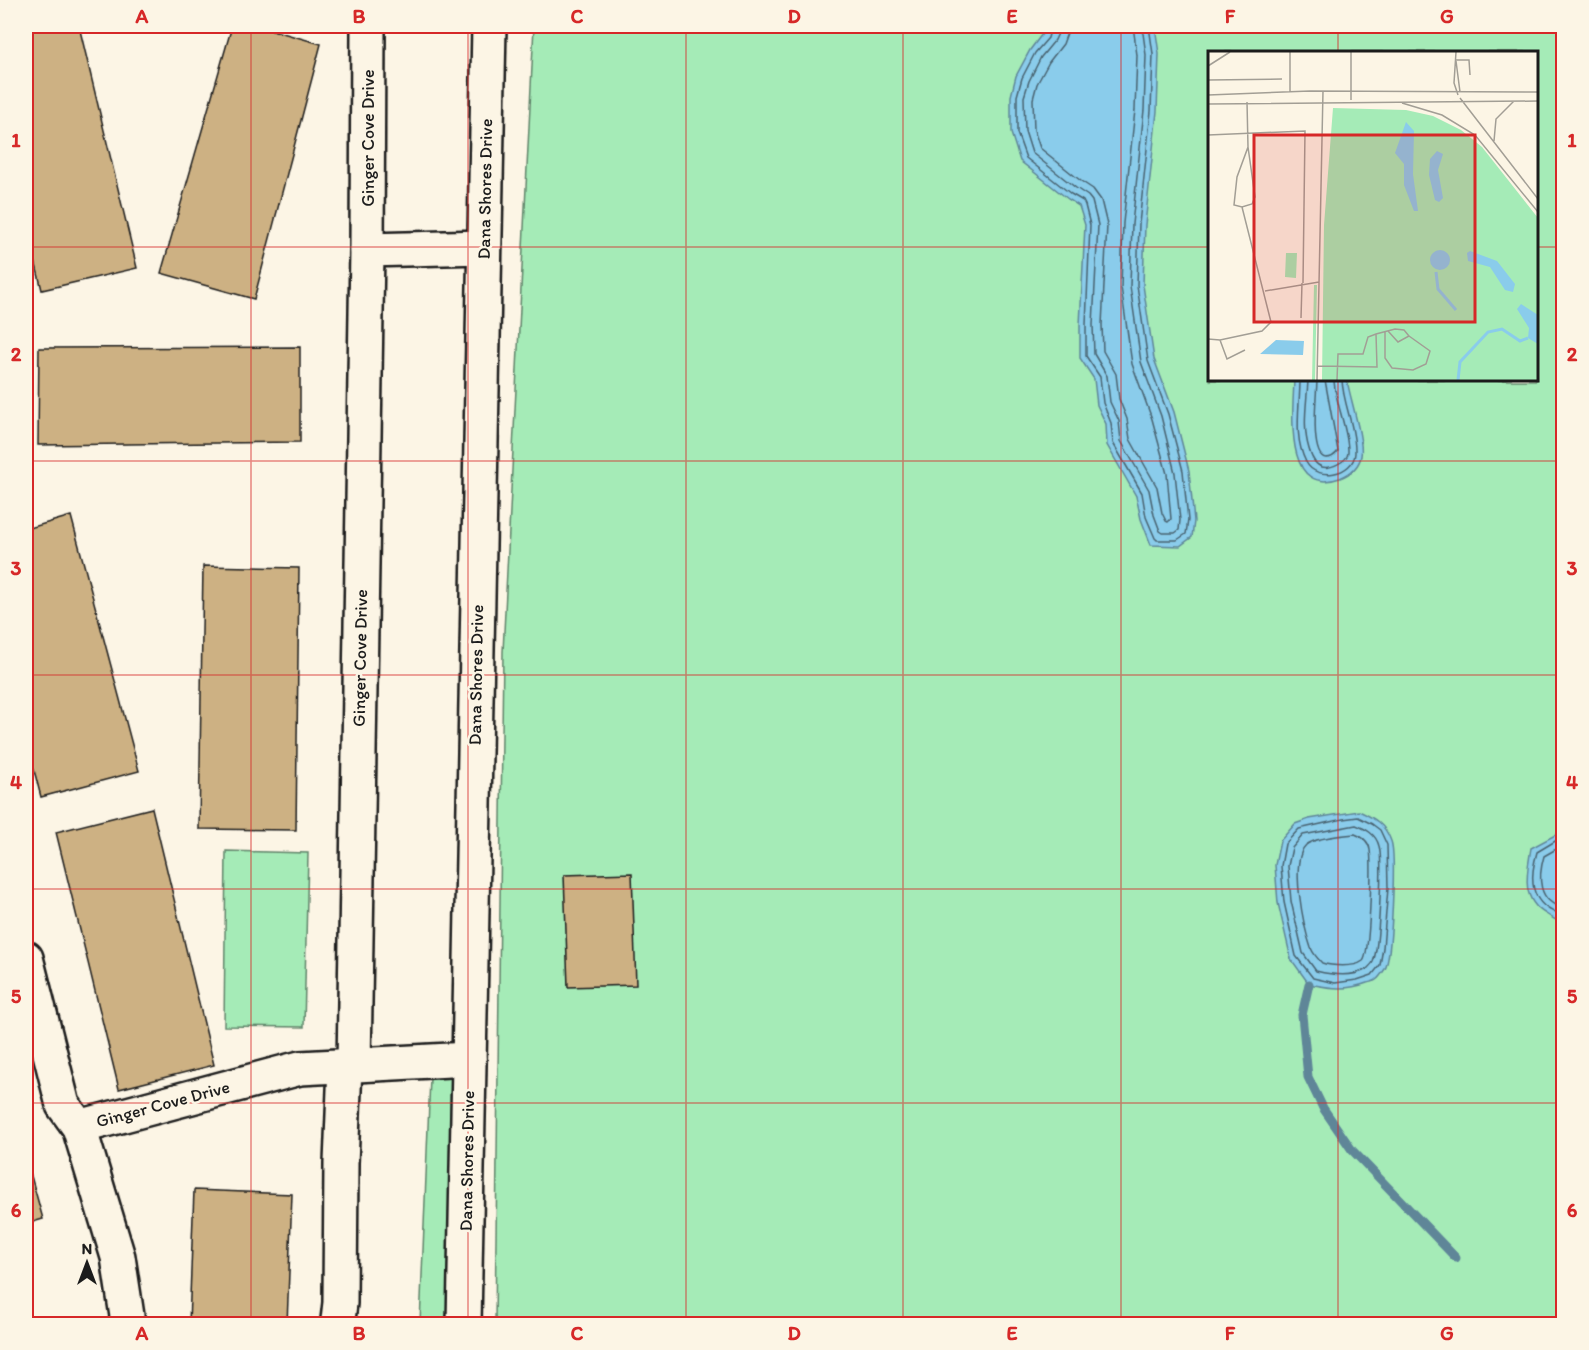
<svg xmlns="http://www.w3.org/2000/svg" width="1589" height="1350" font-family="Itim,sans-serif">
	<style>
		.green { fill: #a5ebb7; stroke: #60846a; stroke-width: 1.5; fill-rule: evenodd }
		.water { fill: #8acceb; stroke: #5e8698; stroke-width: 1.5 }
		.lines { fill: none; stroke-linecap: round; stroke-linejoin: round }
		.shore { stroke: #48626f; stroke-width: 1.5 }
		.stream { stroke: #5e8698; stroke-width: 9 }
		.building { fill: #cdb183; stroke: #1c1c1c; stroke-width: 1.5 }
		.minor-casing { stroke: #1c1c1c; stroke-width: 38 }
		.minor { stroke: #fcf5e5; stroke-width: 33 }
		.grid { fill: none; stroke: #d62828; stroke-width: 1.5; stroke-opacity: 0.55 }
		.labels { text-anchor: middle; stroke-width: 5; stroke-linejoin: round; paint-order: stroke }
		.street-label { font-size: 18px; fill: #1c1c1c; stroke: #fcf5e5 }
		.inset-river { fill: none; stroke: #8acceb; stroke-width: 3 }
		.inset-road { fill: none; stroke: #a29e95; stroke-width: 1.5 }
		.view { fill: #d62828; fill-opacity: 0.15; stroke: #d62828; stroke-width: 3 }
		.inset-edge { fill: none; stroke: #1c1c1c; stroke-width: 3 }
		.neatline { fill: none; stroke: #d62828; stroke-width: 2 }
		.grid-label { font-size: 20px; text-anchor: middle; font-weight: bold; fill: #d62828 }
	</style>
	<rect width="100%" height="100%" fill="#fcf5e5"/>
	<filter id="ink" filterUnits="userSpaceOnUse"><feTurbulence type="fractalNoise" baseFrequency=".0167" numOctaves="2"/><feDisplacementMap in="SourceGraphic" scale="12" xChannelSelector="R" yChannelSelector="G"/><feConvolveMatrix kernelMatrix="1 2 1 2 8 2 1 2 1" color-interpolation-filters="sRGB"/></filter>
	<g filter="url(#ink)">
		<!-- green -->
		<g class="green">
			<path d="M 534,26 L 1563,26 L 1563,1324 L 495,1324 L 503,652 ZM 1210,52 L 1536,52 L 1536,380 L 1210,380 Z"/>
			<path d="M 226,851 L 308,853 L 304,1027 L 224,1026 Z"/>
			<path d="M 430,1078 L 452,1078 L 448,1324 L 420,1324 Z"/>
		</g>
		<!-- water -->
		<g class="water">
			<path d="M 1046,26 L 1155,26 L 1159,54 L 1157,111 L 1145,225 L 1143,285 L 1154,359 L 1174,412 L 1189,471 L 1194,521 L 1192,537 L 1180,546 L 1151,545 L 1141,519 L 1136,496 L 1107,445 L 1106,424 L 1097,405 L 1094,379 L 1080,358 L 1080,325 L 1085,225 L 1079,206 L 1068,199 L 1020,161 L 1011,133 L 1011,96 L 1016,76 L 1030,50 L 1042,34 Z"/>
			<path d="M 1294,380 L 1347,380 C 1350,398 1364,440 1361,456 C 1359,467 1350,474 1340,478 C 1283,498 1293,411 1294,380 Z"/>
			<path d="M 1359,811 C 1374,818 1385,824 1391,841 C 1396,854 1392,957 1385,969 C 1383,972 1379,978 1376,980 C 1375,981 1368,983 1367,983 C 1345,991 1331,988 1309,984 L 1291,959 L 1278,903 L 1275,865 L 1280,841 L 1295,824 L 1309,819 Z"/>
			<path d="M 1557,834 L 1563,835 L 1563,921 C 1556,921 1552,918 1546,914 C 1520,899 1527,873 1531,848 Z"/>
		</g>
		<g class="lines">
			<!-- shore -->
			<g class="shore">
				<path d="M 1051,26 L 1048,38 L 1035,53 L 1022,78 L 1017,96 L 1017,133 L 1026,158 L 1071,194 L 1083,201 L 1085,205 L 1090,225 L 1086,325 L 1086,356 L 1100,377 L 1103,403 L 1111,423 L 1113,443 L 1142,493 L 1146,517 L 1155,538 L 1157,540 L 1177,540 L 1186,534 L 1188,520 L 1183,471 L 1168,414 L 1148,361 L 1137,285 L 1139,224 L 1151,111 L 1153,54 L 1149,26"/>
				<path d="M 1059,26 L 1059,31 L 1055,40 L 1041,57 L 1029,81 L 1024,97 L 1025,131 L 1032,153 L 1076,188 L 1088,196 L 1092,201 L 1098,225 L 1093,325 L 1094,354 L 1107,376 L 1110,402 L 1119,421 L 1121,441 L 1149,490 L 1154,515 L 1160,531 L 1163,533 L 1175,533 L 1179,530 L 1180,520 L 1175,473 L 1161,416 L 1141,362 L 1130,286 L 1132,224 L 1144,110 L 1146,55 L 1142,26"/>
				<path d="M 1068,26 L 1067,33 L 1063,44 L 1049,62 L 1037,84 L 1033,99 L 1034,130 L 1040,148 L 1081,181 L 1093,189 L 1101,200 L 1107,225 L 1102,325 L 1103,351 L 1116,374 L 1119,399 L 1127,419 L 1130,439 L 1157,487 L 1162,513 L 1166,521 L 1168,522 L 1171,519 L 1167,474 L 1152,419 L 1132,364 L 1121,287 L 1123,223 L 1135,110 L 1137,55 L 1133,26"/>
				<path d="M 1300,380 C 1300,407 1293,437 1306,462 C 1316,482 1354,475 1355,453 C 1356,428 1343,404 1342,380"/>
				<path d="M 1308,380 C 1307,403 1302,426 1309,449 C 1311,456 1314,465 1322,467 C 1330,469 1347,462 1348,453 C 1349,431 1335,403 1334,380"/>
				<path d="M 1317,380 C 1317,392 1309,457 1326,458 C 1332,458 1336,454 1338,451 L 1325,380"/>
				<path d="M 1358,817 L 1372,824 L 1380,830 L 1387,845 L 1388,888 L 1383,948 L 1380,965 L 1372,975 L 1357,980 L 1335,983 L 1313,978 L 1296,956 L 1284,902 L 1281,866 L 1285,844 L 1299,829 L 1343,819 Z"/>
				<path d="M 1356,825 C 1366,829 1376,834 1379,846 C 1383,860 1379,949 1373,962 C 1372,964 1368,968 1367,969 C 1352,978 1332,975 1316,971 L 1303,953 L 1291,901 L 1288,866 L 1292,848 L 1303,835 Z"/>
				<path d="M 1355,834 C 1363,837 1369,841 1370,850 C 1372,863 1370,955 1363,961 C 1354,968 1331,966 1322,963 C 1318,959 1313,953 1311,948 C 1304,928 1289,861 1306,845 C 1314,838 1344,835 1355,834 Z"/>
				<path d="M 1564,841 L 1557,840 L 1537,852 C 1531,873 1528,897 1550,910 C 1555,913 1558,915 1564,915"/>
				<path d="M 1564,848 L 1558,848 L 1544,856 C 1538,877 1537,902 1564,908"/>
			</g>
			<!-- stream -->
			<path class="stream" d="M 1309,984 L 1302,1015 L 1308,1077 L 1323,1108 L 1352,1150 L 1456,1258"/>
		</g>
		<!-- building -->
		<g class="building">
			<path d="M 34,26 L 79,26 L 137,268 L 42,290 L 26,223 L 26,28 Z"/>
			<path d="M 232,26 L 258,26 L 321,44 L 254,299 L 161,273 Z"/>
			<path d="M 300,347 L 300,442 L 38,445 L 39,348 Z"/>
			<path d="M 71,516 L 139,771 L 41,797 L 26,739 L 26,529 Z"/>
			<path d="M 203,566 L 299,568 L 296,830 L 199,829 Z"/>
			<path d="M 152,808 L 214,1065 L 119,1089 L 56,832 Z"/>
			<path d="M 632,873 L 636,985 L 568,987 L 564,875 Z"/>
			<path d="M 26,1158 L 43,1219 L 26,1224 Z"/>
			<path d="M 194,1190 L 292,1194 L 287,1324 L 189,1324 Z"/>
		</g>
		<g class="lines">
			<defs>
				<g id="minor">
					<path d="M 367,250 L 484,247"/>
					<path d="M 26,958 L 63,1105 L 79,1127 L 118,1257 L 127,1316 L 126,1324"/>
					<path d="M 354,1065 L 367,250 L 368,26"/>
					<path d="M 79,1127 L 300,1068 L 469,1059"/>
					<path d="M 338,1320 L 340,1303 L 341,1163 L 345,1066"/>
					<path d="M 464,1324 L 489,26"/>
				</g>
			</defs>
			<!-- minor casing -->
			<use href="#minor" class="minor-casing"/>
			<!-- minor -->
			<use href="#minor" class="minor"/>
		</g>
	</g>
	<!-- grid -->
	<path class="grid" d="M 251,26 L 251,1324M 468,26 L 468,1324M 686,26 L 686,1324M 903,26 L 903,1324M 1121,26 L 1121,1324M 1338,26 L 1338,52M 26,247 L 1210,247M 1536,247 L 1564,247M 1338,380 L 1338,1324M 26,461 L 1564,461M 26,675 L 1564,675M 26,889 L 1564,889M 26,1103 L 1564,1103"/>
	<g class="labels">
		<!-- street labels -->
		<g class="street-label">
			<text transform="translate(368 138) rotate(-90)" y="6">Ginger Cove Drive</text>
			<text transform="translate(485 189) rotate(-89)" y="6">Dana Shores Drive</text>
			<text transform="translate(360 658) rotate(-89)" y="6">Ginger Cove Drive</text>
			<text transform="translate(476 675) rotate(-89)" y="6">Dana Shores Drive</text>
			<text transform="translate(163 1104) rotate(-15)" y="6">Ginger Cove Drive</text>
			<text transform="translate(467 1161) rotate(-89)" y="6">Dana Shores Drive</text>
		</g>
	</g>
	<!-- overview -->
	<g transform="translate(1208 51)">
		<rect width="330" height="330" fill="#fcf5e5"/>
		<path d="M 125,57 L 198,59 L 225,65 L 253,79 L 274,96 L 330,167 L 330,329 L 114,329 L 116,174 ZM 78,202 L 89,202 L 88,227 L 77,226 ZM 106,234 L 109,234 L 107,329 L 104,329 Z" fill="#a5ebb7"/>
		<path d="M 198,71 L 206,80 L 205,123 L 210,160 L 206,160 L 196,134 L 196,113 L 187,102 ZM 229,100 L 235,103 L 230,119 L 235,147 L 231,151 L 227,149 L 221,124 L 222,108 ZM222 209a10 10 0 1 1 20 0a10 10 0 1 1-20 0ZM 262,200 L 289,210 L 307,233 L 305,241 L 297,239 L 282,216 L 260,210 L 259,202 ZM 313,253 L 330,264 L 330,293 L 320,287 L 321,277 L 309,258 ZM 68,289 L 96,290 L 95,304 L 52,303 Z" fill="#8acceb"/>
		<path class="inset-river" d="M 228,221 L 230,238 L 248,259M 250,329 L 252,311 L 280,281 L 294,278 L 312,290 L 320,287"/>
		<path class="inset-road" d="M 248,1 L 246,32 L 250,44M 248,9 L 261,9 L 262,24M 248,10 L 252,41M 0,15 L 22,1M 0,29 L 74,28M 82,41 L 82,1M 0,44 L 102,40 L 330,41M 252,47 L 330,148M 143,49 L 143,1M 39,51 L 40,96 L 29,126 L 26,154 L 34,156 L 44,153 L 47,146 L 40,96M 194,52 L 234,64 L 267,84 L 330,161M 0,53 L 330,50M 0,84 L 97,80 L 95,232M 286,90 L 288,68 L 306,50M 57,240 L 111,231M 93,267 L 94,232M 177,281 L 177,307 L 184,317 L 205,319 L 218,313 L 222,300 L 201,285M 0,288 L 12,289 L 54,280 L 63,271 L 34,156M 12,289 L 19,308 L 37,299M 110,315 L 169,316 L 168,283M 109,329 L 115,40M 129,329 L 130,303 L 155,303 L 160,286 L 168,283 L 187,278 L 196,279 L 201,285 L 190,291 L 180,280"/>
		<path class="view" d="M 46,84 L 267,84 L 267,271 L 46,271 Z"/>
		<rect width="330" height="330" class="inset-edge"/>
	</g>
	<!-- margin -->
	<rect width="1589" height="1350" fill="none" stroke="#fcf5e5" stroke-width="66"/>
	<!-- north arrow -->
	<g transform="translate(87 1263)" stroke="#fcf5e5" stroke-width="4.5" paint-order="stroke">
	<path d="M0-4.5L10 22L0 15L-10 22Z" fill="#1c1c1c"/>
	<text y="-9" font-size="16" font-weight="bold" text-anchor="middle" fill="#1c1c1c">N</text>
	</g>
	<rect x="33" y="33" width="1523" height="1284" class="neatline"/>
	<g class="grid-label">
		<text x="142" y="23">A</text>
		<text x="359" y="23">B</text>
		<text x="577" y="23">C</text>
		<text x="794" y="23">D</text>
		<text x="1012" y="23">E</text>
		<text x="1230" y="23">F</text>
		<text x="1447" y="23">G</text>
		<text x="16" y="147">1</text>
		<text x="1572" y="147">1</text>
		<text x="16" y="361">2</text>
		<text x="1572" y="361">2</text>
		<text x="16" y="575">3</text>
		<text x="1572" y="575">3</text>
		<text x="16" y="789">4</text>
		<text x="1572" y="789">4</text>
		<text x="16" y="1003">5</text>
		<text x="1572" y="1003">5</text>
		<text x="16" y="1217">6</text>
		<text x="1572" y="1217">6</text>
		<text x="142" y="1340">A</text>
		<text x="359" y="1340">B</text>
		<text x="577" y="1340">C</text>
		<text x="794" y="1340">D</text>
		<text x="1012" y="1340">E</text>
		<text x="1230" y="1340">F</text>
		<text x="1447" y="1340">G</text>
	</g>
</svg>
